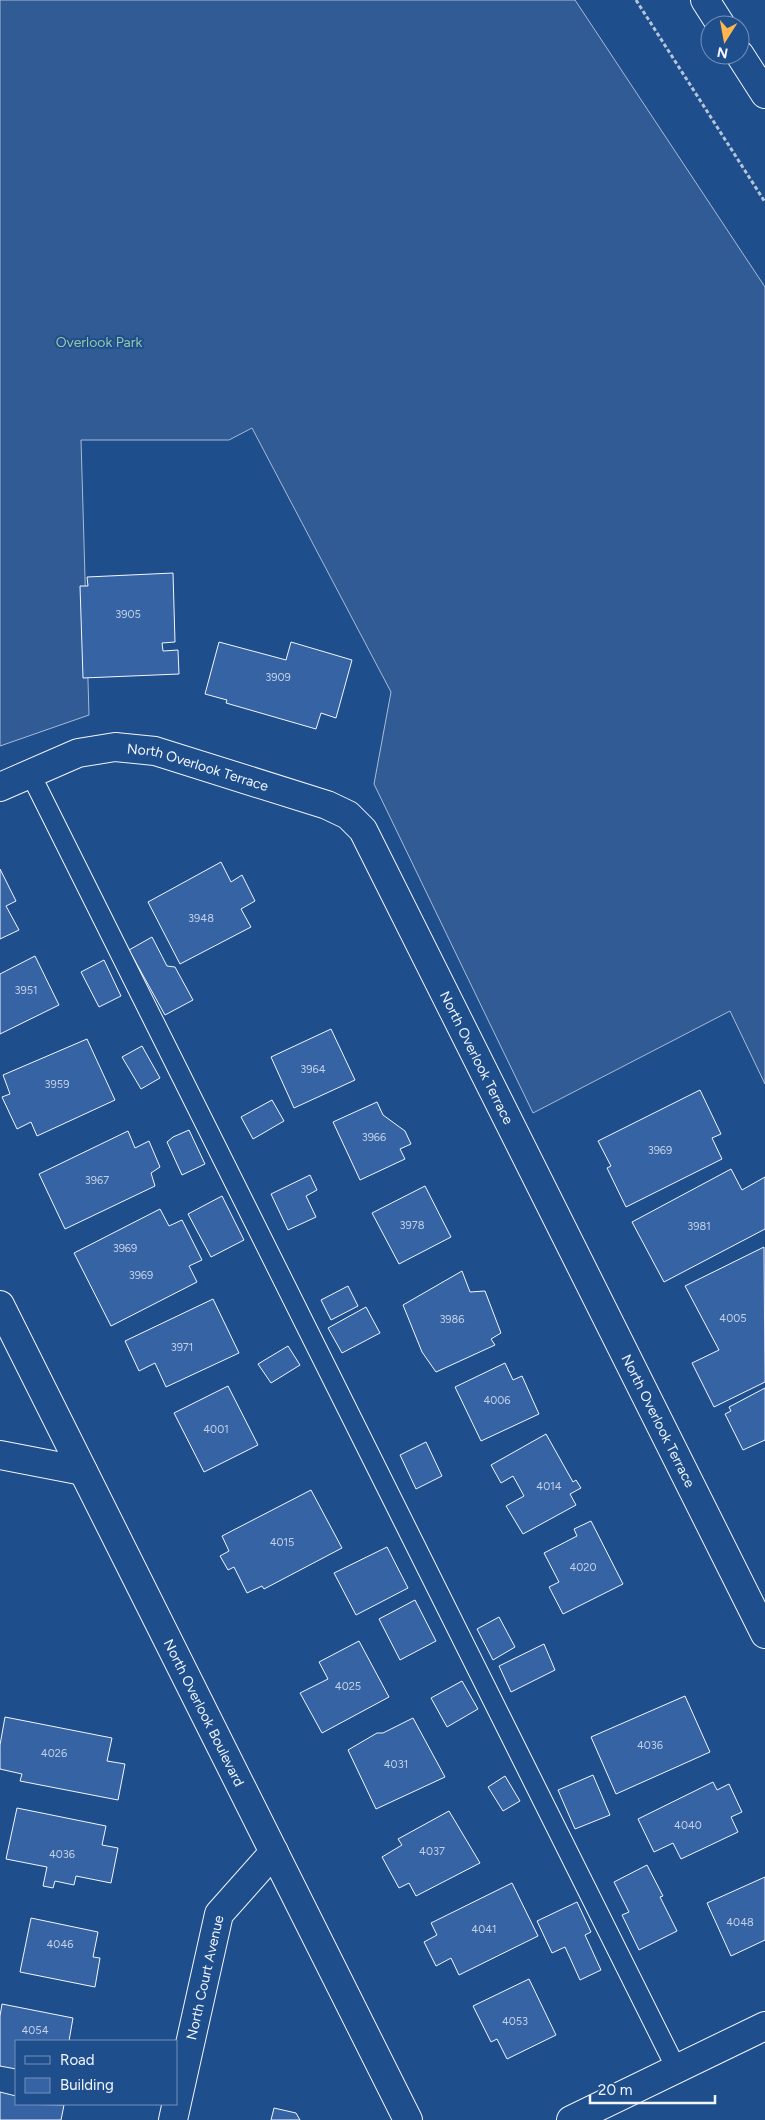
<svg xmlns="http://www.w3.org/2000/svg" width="765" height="2120" font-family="Figtree,sans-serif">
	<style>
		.built { fill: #305b95; stroke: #a8bbd7 }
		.building { fill: #3563a3; stroke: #f2f6ff }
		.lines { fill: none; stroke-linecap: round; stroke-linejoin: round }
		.lane-casing { stroke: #f2f6ff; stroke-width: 21 }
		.street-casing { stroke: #f2f6ff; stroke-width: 30 }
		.secondary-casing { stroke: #f2f6ff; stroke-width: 30 }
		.path { stroke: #b3c4dc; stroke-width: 3; stroke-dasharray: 4 2.5; stroke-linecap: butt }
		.lane { stroke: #1f4e8c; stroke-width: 19 }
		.street { stroke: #1f4e8c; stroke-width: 28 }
		.secondary { stroke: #1f4e8c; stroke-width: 28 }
		.labels { text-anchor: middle; stroke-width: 4; stroke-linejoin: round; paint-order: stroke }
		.number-label { font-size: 11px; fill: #c3d1e8 }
		.park-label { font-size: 14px; fill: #97c8a6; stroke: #1f4e8c }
		.street-label { font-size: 14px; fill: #f2f6ff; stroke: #1f4e8c }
	</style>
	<rect width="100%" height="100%" fill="#1f4e8c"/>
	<!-- built -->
	<path class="built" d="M 0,0 L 575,0 L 765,287 L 765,1084 L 730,1011 L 533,1113 L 374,784 L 391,692 L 252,428 L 229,440 L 81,440 L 89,715 L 0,746 Z"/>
	<!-- building -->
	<g class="building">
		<path d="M 173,573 L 175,642 L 162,643 L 163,651 L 178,650 L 179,674 L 83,678 L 80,586 L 88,586 L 87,577 Z"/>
		<path d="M 219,642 L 286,660 L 291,642 L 352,660 L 336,718 L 321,713 L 316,729 L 226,703 L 227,700 L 205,694 Z"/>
		<path d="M 221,862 L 231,882 L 242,875 L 255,901 L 241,909 L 251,927 L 180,964 L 148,902 Z"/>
		<path d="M 0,869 L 16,901 L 6,906 L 19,930 L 0,939 Z"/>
		<path d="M 152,937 L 167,966 L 175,967 L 193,1000 L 165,1015 L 129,950 Z"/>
		<path d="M 35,956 L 59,1005 L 0,1034 L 0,974 Z"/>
		<path d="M 104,960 L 121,996 L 99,1007 L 81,972 Z"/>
		<path d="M 331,1029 L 355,1080 L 294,1108 L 271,1057 Z"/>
		<path d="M 87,1039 L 115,1100 L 37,1136 L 31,1122 L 17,1129 L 2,1097 L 10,1094 L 3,1075 Z"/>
		<path d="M 142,1046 L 160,1078 L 141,1089 L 122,1057 Z"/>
		<path d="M 700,1090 L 721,1134 L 712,1138 L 722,1159 L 626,1207 L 607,1168 L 611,1166 L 598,1141 Z"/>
		<path d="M 272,1100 L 284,1121 L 253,1139 L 241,1117 Z"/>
		<path d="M 377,1102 L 383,1115 L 405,1131 L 411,1144 L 400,1149 L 405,1159 L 360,1180 L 333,1122 Z"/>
		<path d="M 189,1130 L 205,1164 L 182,1175 L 167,1142 L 173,1137 Z"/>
		<path d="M 128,1131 L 135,1148 L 149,1141 L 160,1167 L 151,1173 L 155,1186 L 65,1229 L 39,1174 Z"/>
		<path d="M 731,1169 L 742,1190 L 765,1177 L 765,1229 L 664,1282 L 632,1222 Z"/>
		<path d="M 310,1175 L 317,1190 L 306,1196 L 316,1217 L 288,1230 L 271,1194 Z"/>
		<path d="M 425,1186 L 451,1237 L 399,1264 L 372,1213 Z"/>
		<path d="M 222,1196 L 244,1240 L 211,1257 L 188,1214 Z"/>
		<path d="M 160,1209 L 169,1226 L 182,1220 L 202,1260 L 189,1266 L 197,1282 L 111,1326 L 74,1253 Z"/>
		<path d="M 764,1247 L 765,1382 L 714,1407 L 692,1363 L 719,1350 L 685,1286 Z"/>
		<path d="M 462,1271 L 470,1292 L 485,1291 L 501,1333 L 491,1339 L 495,1345 L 436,1372 L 422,1352 L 403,1305 Z"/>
		<path d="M 348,1286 L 358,1306 L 331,1320 L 321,1300 Z"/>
		<path d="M 213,1299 L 239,1353 L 166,1387 L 155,1363 L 139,1371 L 125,1341 Z"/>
		<path d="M 366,1307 L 380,1333 L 342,1353 L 328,1328 Z"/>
		<path d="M 288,1346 L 300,1365 L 271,1383 L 258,1364 Z"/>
		<path d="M 505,1363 L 513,1380 L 522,1376 L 539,1414 L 481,1441 L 455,1387 Z"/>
		<path d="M 228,1386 L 258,1445 L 204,1472 L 174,1413 Z"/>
		<path d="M 765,1388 L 765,1440 L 743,1450 L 725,1414 L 731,1411 L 729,1407 Z"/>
		<path d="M 546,1434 L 573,1482 L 576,1480 L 581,1488 L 570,1494 L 576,1505 L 523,1534 L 506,1506 L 524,1496 L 513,1476 L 501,1483 L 491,1465 Z"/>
		<path d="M 426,1442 L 442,1476 L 416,1489 L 400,1455 Z"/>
		<path d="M 311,1490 L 342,1548 L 264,1589 L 262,1586 L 247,1593 L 234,1567 L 228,1570 L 220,1556 L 229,1551 L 222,1536 Z"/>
		<path d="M 591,1521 L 623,1584 L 563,1614 L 549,1587 L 559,1582 L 544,1553 L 577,1536 L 574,1529 Z"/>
		<path d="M 387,1547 L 408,1588 L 356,1615 L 334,1573 Z"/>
		<path d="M 415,1600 L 436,1641 L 400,1660 L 379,1619 Z"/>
		<path d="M 499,1617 L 515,1647 L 493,1660 L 477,1629 Z"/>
		<path d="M 359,1641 L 389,1697 L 322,1733 L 300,1693 L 328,1679 L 319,1662 Z"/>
		<path d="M 544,1644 L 555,1670 L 511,1692 L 499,1666 Z"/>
		<path d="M 462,1681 L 478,1709 L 447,1727 L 431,1698 Z"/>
		<path d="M 685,1696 L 710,1752 L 616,1794 L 591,1737 Z"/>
		<path d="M 5,1717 L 112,1738 L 107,1761 L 125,1764 L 118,1800 L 20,1781 L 22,1774 L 0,1769 L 0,1745 Z"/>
		<path d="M 413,1718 L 445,1777 L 376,1809 L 348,1750 L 377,1733 L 383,1733 Z"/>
		<path d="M 593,1775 L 610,1815 L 575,1829 L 558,1790 Z"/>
		<path d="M 505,1776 L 520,1801 L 503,1811 L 488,1787 Z"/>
		<path d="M 713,1782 L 717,1790 L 729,1784 L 742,1812 L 731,1817 L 738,1832 L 681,1859 L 673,1843 L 654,1852 L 638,1819 Z"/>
		<path d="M 17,1808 L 106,1826 L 102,1845 L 118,1848 L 111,1883 L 76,1876 L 74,1885 L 55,1881 L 53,1888 L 43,1886 L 47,1867 L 6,1859 Z"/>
		<path d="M 449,1811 L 480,1863 L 416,1896 L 409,1883 L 399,1888 L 382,1857 L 402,1845 L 398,1839 Z"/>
		<path d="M 647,1865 L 663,1896 L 660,1897 L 677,1931 L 639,1950 L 622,1915 L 629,1912 L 614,1882 Z"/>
		<path d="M 765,1877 L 765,1940 L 731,1956 L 707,1903 Z"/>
		<path d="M 512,1883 L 538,1936 L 459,1975 L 451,1958 L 436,1966 L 424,1942 L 437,1935 L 431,1923 Z"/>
		<path d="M 577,1902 L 591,1932 L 585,1935 L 601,1970 L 580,1980 L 565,1947 L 552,1953 L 537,1921 Z"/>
		<path d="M 31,1918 L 98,1932 L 93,1957 L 100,1958 L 95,1987 L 20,1972 Z"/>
		<path d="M 529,1979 L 556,2035 L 507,2059 L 497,2039 L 491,2042 L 473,2006 Z"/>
		<path d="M 2,2004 L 73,2018 L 69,2041 L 16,2041 L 16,2069 L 0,2066 L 0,2016 Z"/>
		<path d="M 0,2092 L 16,2096 L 16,2104 L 64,2105 L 61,2120 L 0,2120 Z"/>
		<path d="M 274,2108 L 296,2113 L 300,2120 L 271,2120 Z"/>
	</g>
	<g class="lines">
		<defs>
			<path id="lane" d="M 30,773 L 676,2068"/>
			<g id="street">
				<path id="s1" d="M 0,787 L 78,753 L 115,747 L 155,751 L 327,805 L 348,815 L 363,830 L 765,1634"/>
				<path id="s2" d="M 0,1305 L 408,2120"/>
				<path d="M 0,1455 L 83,1471"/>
				<path id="s3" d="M 173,2120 L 219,1914 L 274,1852"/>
				<path d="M 571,2120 L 765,2026"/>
			</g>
			<g id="secondary">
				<path d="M 705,0 L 721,25"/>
				<path d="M 740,55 L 765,94"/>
			</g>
		</defs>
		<!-- lane casing -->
		<use href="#lane" class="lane-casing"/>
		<!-- street casing -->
		<use href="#street" class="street-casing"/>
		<!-- secondary casing -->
		<use href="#secondary" class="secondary-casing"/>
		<!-- path -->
		<path class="path" d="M 636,0 L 765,202"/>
		<!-- lane -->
		<use href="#lane" class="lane"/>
		<!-- street -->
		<use href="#street" class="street"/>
		<!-- secondary -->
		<use href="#secondary" class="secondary"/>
	</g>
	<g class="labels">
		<!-- number labels -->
		<g class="number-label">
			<text x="128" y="618">3905</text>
			<text x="278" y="681">3909</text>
			<text x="201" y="922">3948</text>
			<text x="26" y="994">3951</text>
			<text x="313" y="1073">3964</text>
			<text x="57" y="1088">3959</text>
			<text x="374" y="1141">3966</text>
			<text x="660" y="1154">3969</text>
			<text x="97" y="1184">3967</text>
			<text x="412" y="1229">3978</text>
			<text x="699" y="1230">3981</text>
			<text x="125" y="1252">3969</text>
			<text x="141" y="1279">3969</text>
			<text x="733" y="1322">4005</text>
			<text x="452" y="1323">3986</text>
			<text x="182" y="1351">3971</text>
			<text x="497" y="1404">4006</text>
			<text x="216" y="1433">4001</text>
			<text x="549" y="1490">4014</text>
			<text x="282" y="1546">4015</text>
			<text x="583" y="1571">4020</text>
			<text x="348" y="1690">4025</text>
			<text x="650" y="1749">4036</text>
			<text x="54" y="1757">4026</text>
			<text x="396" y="1768">4031</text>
			<text x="688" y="1829">4040</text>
			<text x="432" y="1855">4037</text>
			<text x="62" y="1858">4036</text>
			<text x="740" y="1926">4048</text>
			<text x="484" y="1933">4041</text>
			<text x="60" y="1948">4046</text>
			<text x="515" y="2025">4053</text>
			<text x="35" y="2034">4054</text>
		</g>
		<!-- park labels -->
		<g class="park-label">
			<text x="99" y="347">Overlook Park</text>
		</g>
		<!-- street labels -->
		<g class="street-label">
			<text dy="5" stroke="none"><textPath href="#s1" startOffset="208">North Overlook Terrace</textPath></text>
			<text dy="5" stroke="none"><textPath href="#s1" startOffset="642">North Overlook Terrace</textPath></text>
			<text dy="5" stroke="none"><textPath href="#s1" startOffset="1048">North Overlook Terrace</textPath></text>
			<text dy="5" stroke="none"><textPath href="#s2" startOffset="456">North Overlook Boulevard</textPath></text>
			<text dy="5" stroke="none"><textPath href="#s3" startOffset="146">North Court Avenue</textPath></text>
		</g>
	</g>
	<!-- legend -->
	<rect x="15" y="2040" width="162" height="65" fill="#1f4e8c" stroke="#7391ba"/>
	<rect x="25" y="2056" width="25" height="8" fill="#1f4e8c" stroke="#7391ba"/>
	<text x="60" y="2065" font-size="15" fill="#f2f6ff">Road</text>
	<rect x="25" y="2078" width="25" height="15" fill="#3563a3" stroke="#7391ba"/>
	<text x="60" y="2090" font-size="15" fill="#f2f6ff">Building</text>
	<!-- north arrow -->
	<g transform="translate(725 40) rotate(191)"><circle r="24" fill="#1f4e8c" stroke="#7391ba"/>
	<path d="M0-4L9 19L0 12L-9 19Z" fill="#ffb74d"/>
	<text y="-8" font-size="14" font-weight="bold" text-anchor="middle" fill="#f2f6ff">N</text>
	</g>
	<!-- scale -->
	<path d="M590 2095v8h125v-8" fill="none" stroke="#f2f6ff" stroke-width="2.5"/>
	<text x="598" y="2095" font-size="15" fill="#f2f6ff" stroke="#1f4e8c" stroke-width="4" paint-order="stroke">20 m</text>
</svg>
